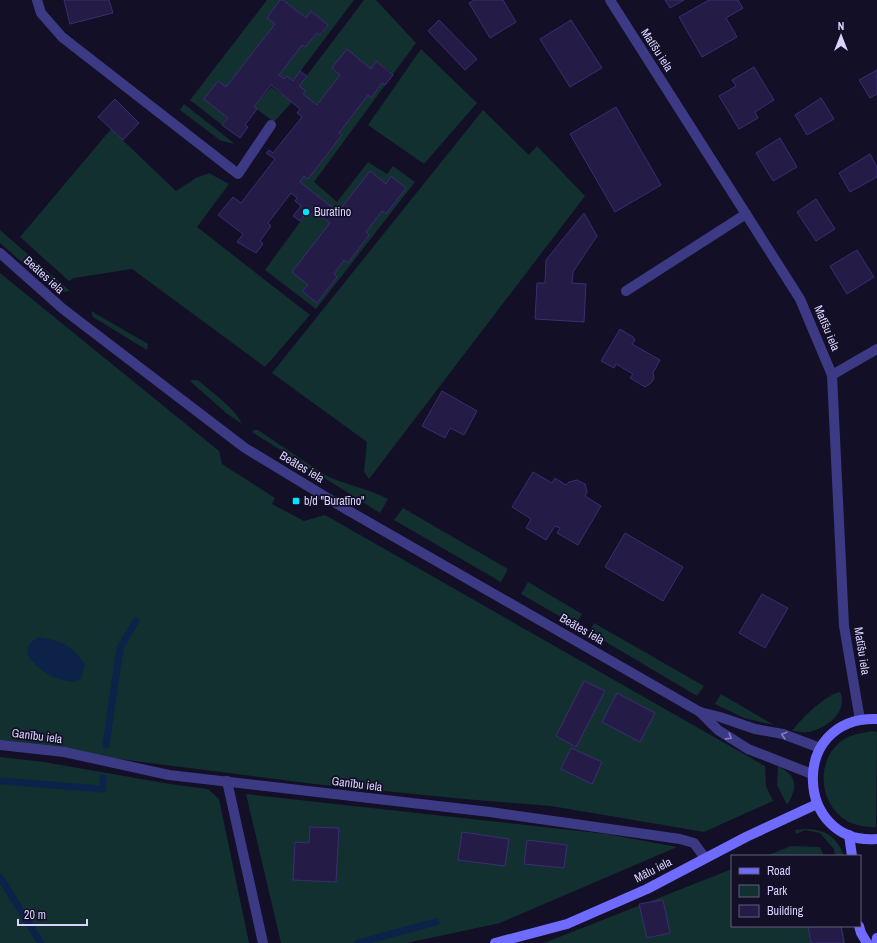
<svg xmlns="http://www.w3.org/2000/svg" width="877" height="943" font-family="'Archivo Narrow',sans-serif">
	<style>
		.green { fill: #12302f }
		.water { fill: #0c2248 }
		.lines { fill: none; stroke-linecap: round; stroke-linejoin: round }
		.stream { stroke: #0c2248; stroke-width: 7 }
		.building { fill: #241b47; stroke: #3b2d73 }
		.service { stroke: #3d3a85; stroke-width: 10 }
		.minor { stroke: #3d3a85; stroke-width: 10 }
		.tertiary { stroke: #3d3a85; stroke-width: 10 }
		.secondary { stroke: #6f6bff; stroke-width: 10 }
		.oneway { stroke: #837fbc }
		.poi-dot { fill: #00e5ff; stroke: #130f26; stroke-width: 1.5 }
		.labels { text-anchor: middle; stroke-width: 3.5; stroke-linejoin: round; paint-order: stroke }
		.street-label { font-size: 12px; fill: #d9d4ff; stroke: #130f26 }
		.poi-label { font-size: 12px; fill: #d9d4ff; stroke: #130f26; text-anchor: start }
	</style>
	<rect width="100%" height="100%" fill="#130f26"/>
	<!-- green -->
	<g class="green">
		<path d="M 267,0 L 280,0 L 267,18 L 275,24 L 226,87 L 218,81 L 204,99 L 228,118 L 222,125 L 190,100 Z"/>
		<path d="M 283,0 L 354,0 L 293,81 L 287,76 L 284,79 L 279,75 L 302,45 L 305,47 L 317,33 L 321,35 L 328,25 L 311,11 L 306,18 Z"/>
		<path d="M 364,0 L 376,0 L 416,43 L 314,182 L 337,202 L 368,162 L 387,174 L 393,166 L 415,182 L 316,309 L 265,270 L 308,211 L 314,216 L 316,212 L 330,223 L 308,285 L 303,291 L 317,303 L 337,277 L 334,274 L 344,260 L 348,262 L 369,235 L 366,232 L 382,211 L 386,213 L 406,188 L 391,177 L 386,184 L 370,171 L 338,212 L 300,182 L 304,176 L 308,179 L 342,135 L 339,133 L 368,95 L 371,98 L 391,72 L 376,61 L 371,69 L 347,50 L 340,75 L 317,105 L 303,94 L 306,91 L 299,86 Z"/>
		<path d="M 421,49 L 477,103 L 424,164 L 368,125 Z"/>
		<path d="M 271,87 L 292,102 L 274,122 L 254,107 Z"/>
		<path d="M 184,104 L 235,144 L 221,141 L 180,110 Z"/>
		<path d="M 483,110 L 529,155 L 537,146 L 585,196 L 369,479 L 364,472 L 367,442 L 272,373 Z"/>
		<path d="M 111,129 L 176,191 L 196,178 L 209,173 L 229,184 L 197,227 L 310,315 L 265,367 L 132,269 L 74,278 L 69,281 L 20,237 Z"/>
		<path d="M 0,230 L 70,291 L 61,292 L 53,289 L 0,243 Z"/>
		<path d="M 0,273 L 219,451 L 222,464 L 275,498 L 272,504 L 304,521 L 325,515 L 765,766 L 766,786 L 773,801 L 704,832 L 551,806 L 464,799 L 314,784 L 64,752 L 0,742 Z"/>
		<path d="M 91,311 L 148,344 L 147,350 L 93,317 Z"/>
		<path d="M 193,380 L 198,380 C 210,391 236,409 242,424 L 226,413 L 190,381 Z"/>
		<path d="M 254,430 L 258,430 L 325,475 C 345,485 368,488 388,499 L 380,513 L 252,432 Z"/>
		<path d="M 403,508 L 508,569 L 501,582 L 394,520 Z"/>
		<path d="M 528,582 L 582,614 L 575,625 L 521,594 Z"/>
		<path d="M 594,623 L 704,686 L 697,696 L 589,632 Z"/>
		<path d="M 840,692 C 849,712 826,729 808,732 C 803,733 797,731 792,731 C 802,718 825,695 840,692 Z"/>
		<path d="M 721,694 L 774,725 L 744,718 L 715,704 Z"/>
		<path d="M 872,731 L 877,732 L 876,827 C 866,827 856,826 847,821 C 818,804 815,759 843,740 C 852,734 862,733 872,731 Z"/>
		<path d="M 0,757 L 44,762 L 170,784 L 208,789 L 219,799 L 249,943 L 0,943 Z"/>
		<path d="M 778,766 C 798,777 798,787 787,805 L 777,785 Z"/>
		<path d="M 246,794 L 607,834 L 677,847 L 500,923 L 407,943 L 281,943 Z"/>
		<path d="M 803,829 C 825,829 836,835 844,856 L 835,856 L 834,849 L 820,833 L 805,830 L 796,834 L 795,830 Z"/>
		<path d="M 791,846 L 820,847 L 824,856 L 766,856 Z"/>
		<path d="M 732,869 L 732,926 L 842,926 L 845,943 L 544,943 Z"/>
	</g>
	<!-- water -->
	<path class="water" d="M 38,637 C 58,640 76,646 85,666 L 81,678 L 75,682 C 55,681 38,671 27,654 L 29,644 Z"/>
	<g class="lines">
		<!-- stream -->
		<g class="stream">
			<path d="M 106,745 L 120,648 L 136,621"/>
			<path d="M 0,781 L 103,789 L 103,778"/>
			<path d="M 0,877 L 41,943"/>
			<path d="M 358,943 L 436,922"/>
		</g>
	</g>
	<!-- building -->
	<g class="building">
		<path d="M 64,0 L 109,0 L 113,13 L 70,24 Z"/>
		<path d="M 280,0 L 283,0 L 306,18 L 311,11 L 328,25 L 320,35 L 317,33 L 305,47 L 302,45 L 279,75 L 284,79 L 287,76 L 293,81 L 300,71 L 304,74 L 307,76 L 299,86 L 306,91 L 303,94 L 317,105 L 340,75 L 332,68 L 347,49 L 371,69 L 376,61 L 393,75 L 385,85 L 382,83 L 371,98 L 368,95 L 339,133 L 342,135 L 308,179 L 304,176 L 300,182 L 338,212 L 370,171 L 386,184 L 391,176 L 406,188 L 386,214 L 382,211 L 366,232 L 369,235 L 348,263 L 344,260 L 334,274 L 337,277 L 317,303 L 302,291 L 308,285 L 292,272 L 330,223 L 316,212 L 314,216 L 308,211 L 300,221 L 293,216 L 301,206 L 295,201 L 297,198 L 291,193 L 268,223 L 271,226 L 260,241 L 263,244 L 256,253 L 237,242 L 243,234 L 218,215 L 233,197 L 241,203 L 275,159 L 266,153 L 269,150 L 273,153 L 302,117 L 297,113 L 300,109 L 271,85 L 254,107 L 257,109 L 245,125 L 248,127 L 240,138 L 222,125 L 228,118 L 204,99 L 218,81 L 226,87 L 275,24 L 267,18 Z"/>
		<path d="M 474,0 L 503,0 L 516,22 L 490,38 L 469,3 Z"/>
		<path d="M 665,0 L 684,0 L 670,8 Z"/>
		<path d="M 709,0 L 738,0 L 743,8 L 726,18 L 737,37 L 702,57 L 679,17 Z"/>
		<path d="M 439,20 L 477,59 L 465,70 L 428,31 Z"/>
		<path d="M 571,20 L 602,68 L 570,87 L 540,39 Z"/>
		<path d="M 754,67 L 774,100 L 755,112 L 758,118 L 739,129 L 719,96 L 736,86 L 732,80 Z"/>
		<path d="M 877,70 L 877,94 L 870,98 L 859,80 Z"/>
		<path d="M 821,98 L 834,119 L 807,135 L 795,115 Z"/>
		<path d="M 115,99 L 139,123 L 123,140 L 98,117 Z"/>
		<path d="M 616,107 L 661,185 L 615,212 L 570,134 Z"/>
		<path d="M 780,138 L 797,167 L 773,181 L 756,153 Z"/>
		<path d="M 870,154 L 877,167 L 877,177 L 850,192 L 839,173 Z"/>
		<path d="M 816,199 L 835,229 L 816,241 L 797,212 Z"/>
		<path d="M 584,213 L 597,236 L 573,272 L 572,283 L 586,284 L 584,322 L 535,319 L 537,283 L 545,283 L 546,260 Z"/>
		<path d="M 857,250 L 874,277 L 847,294 L 830,266 Z"/>
		<path d="M 620,329 L 633,337 L 635,340 L 632,344 L 660,360 L 653,373 L 654,378 L 651,383 L 645,387 L 630,378 L 633,374 L 616,364 L 614,368 L 601,361 Z"/>
		<path d="M 442,391 L 477,411 L 464,435 L 450,428 L 445,438 L 422,426 Z"/>
		<path d="M 533,472 L 552,483 L 555,478 L 566,485 L 569,482 L 577,480 L 585,484 L 587,492 L 585,496 L 601,506 L 578,545 L 557,533 L 560,528 L 555,526 L 546,540 L 526,528 L 531,519 L 512,507 Z"/>
		<path d="M 625,533 L 683,567 L 663,601 L 605,567 Z"/>
		<path d="M 762,594 L 788,608 L 765,648 L 739,633 Z"/>
		<path d="M 584,681 L 605,691 L 576,747 L 556,736 Z"/>
		<path d="M 617,693 L 655,713 L 640,742 L 602,722 Z"/>
		<path d="M 571,748 L 602,762 L 592,784 L 561,769 Z"/>
		<path d="M 310,827 L 339,828 L 336,882 L 293,880 L 295,842 L 309,843 Z"/>
		<path d="M 462,832 L 509,839 L 505,866 L 458,860 Z"/>
		<path d="M 527,840 L 567,845 L 564,868 L 524,864 Z"/>
		<path d="M 663,900 L 670,933 L 647,938 L 639,904 Z"/>
		<path d="M 808,926 L 841,926 L 844,943 L 811,943 Z"/>
	</g>
	<g class="lines">
		<!-- service -->
		<path class="service" d="M 37,0 L 41,13 L 62,37 L 238,174 L 271,125"/>
		<!-- minor -->
		<g class="minor">
			<path d="M 610,0 L 800,299 L 832,375 L 844,626 L 860,720"/>
			<path d="M 626,291 L 746,214"/>
			<path d="M 832,375 L 877,349"/>
			<path d="M 0,745 L 64,752 L 169,775 L 490,812 L 680,839 L 694,843 L 705,858"/>
			<path d="M 227,781 L 263,943"/>
		</g>
		<!-- tertiary -->
		<g class="tertiary">
			<path d="M 0,253 L 63,309 L 245,448 L 349,511 L 700,712 L 720,717 L 755,729 L 783,734 L 820,748"/>
			<path d="M 700,712 L 718,730 L 748,749 L 812,774"/>
		</g>
		<!-- secondary -->
		<g class="secondary">
			<path d="M 877,719 C 788,716 795,846 877,839"/>
			<path d="M 849,835 L 852,856"/>
			<path d="M 859,926 L 861,933 L 867,943"/>
			<path d="M 495,943 L 567,924 L 647,889 L 746,837 L 817,804"/>
			<path d="M 876,943 L 877,938"/>
		</g>
	</g>
	<!-- one-way arrows -->
	<defs><path id="oneway-chevron" d="M-2-3.5L2.5 0L-2 3.5" fill="none" stroke-width="1.6" stroke-linecap="round" stroke-linejoin="round"/></defs>
	<g class="oneway">
		<use href="#oneway-chevron" transform="translate(784 735) rotate(-164)"/>
		<use href="#oneway-chevron" transform="translate(729 737) rotate(32)"/>
	</g>
	<!-- markers -->
	<g class="poi-dot">
		<circle cx="306" cy="212" r="4"/>
		<rect x="292" y="497" width="8" height="8" rx="2"/>
	</g>
	<g class="labels">
		<!-- street labels -->
		<g class="street-label">
			<text transform="translate(657 50) rotate(57)" y="4">Matīšu iela</text>
			<text transform="translate(44 275) rotate(42)" y="4">Beātes iela</text>
			<text transform="translate(827 328) rotate(67)" y="4">Matīšu iela</text>
			<text transform="translate(302 467) rotate(31)" y="4">Beātes iela</text>
			<text transform="translate(582 629) rotate(30)" y="4">Beātes iela</text>
			<text transform="translate(862 651) rotate(81)" y="4">Matīšu iela</text>
			<text transform="translate(37 736) rotate(7)" y="4">Ganību iela</text>
			<text transform="translate(357 784) rotate(7)" y="4">Ganību iela</text>
			<text transform="translate(653 870) rotate(-27)" y="4">Mālu iela</text>
		</g>
		<!-- poi labels -->
		<g class="poi-label">
			<text x="314" y="216">Buratino</text>
			<text x="304" y="505">b/d "Buratīno"</text>
		</g>
	</g>
	<!-- legend -->
	<rect x="731" y="855" width="130" height="72" fill="#130f26" stroke="#625e7d"/>
	<rect x="739" y="868" width="20" height="6" fill="#6f6bff" stroke="#625e7d"/>
	<text x="767" y="875" font-size="12" fill="#d9d4ff">Road</text>
	<rect x="739" y="885" width="20" height="12" fill="#12302f" stroke="#625e7d"/>
	<text x="767" y="895" font-size="12" fill="#d9d4ff">Park</text>
	<rect x="739" y="905" width="20" height="12" fill="#241b47" stroke="#625e7d"/>
	<text x="767" y="915" font-size="12" fill="#d9d4ff">Building</text>
	<!-- north arrow -->
	<g transform="translate(841 36)" stroke="#130f26" stroke-width="3" paint-order="stroke">
	<path d="M0-3L7 15L0 10L-7 15Z" fill="#d9d4ff"/>
	<text y="-6" font-size="11" font-weight="bold" text-anchor="middle" fill="#d9d4ff">N</text>
	</g>
	<!-- scale -->
	<path d="M18 919v6h69v-6" fill="none" stroke="#d9d4ff" stroke-width="2"/>
	<text x="24" y="919" font-size="12" fill="#d9d4ff" stroke="#130f26" stroke-width="3" paint-order="stroke">20 m</text>
</svg>
